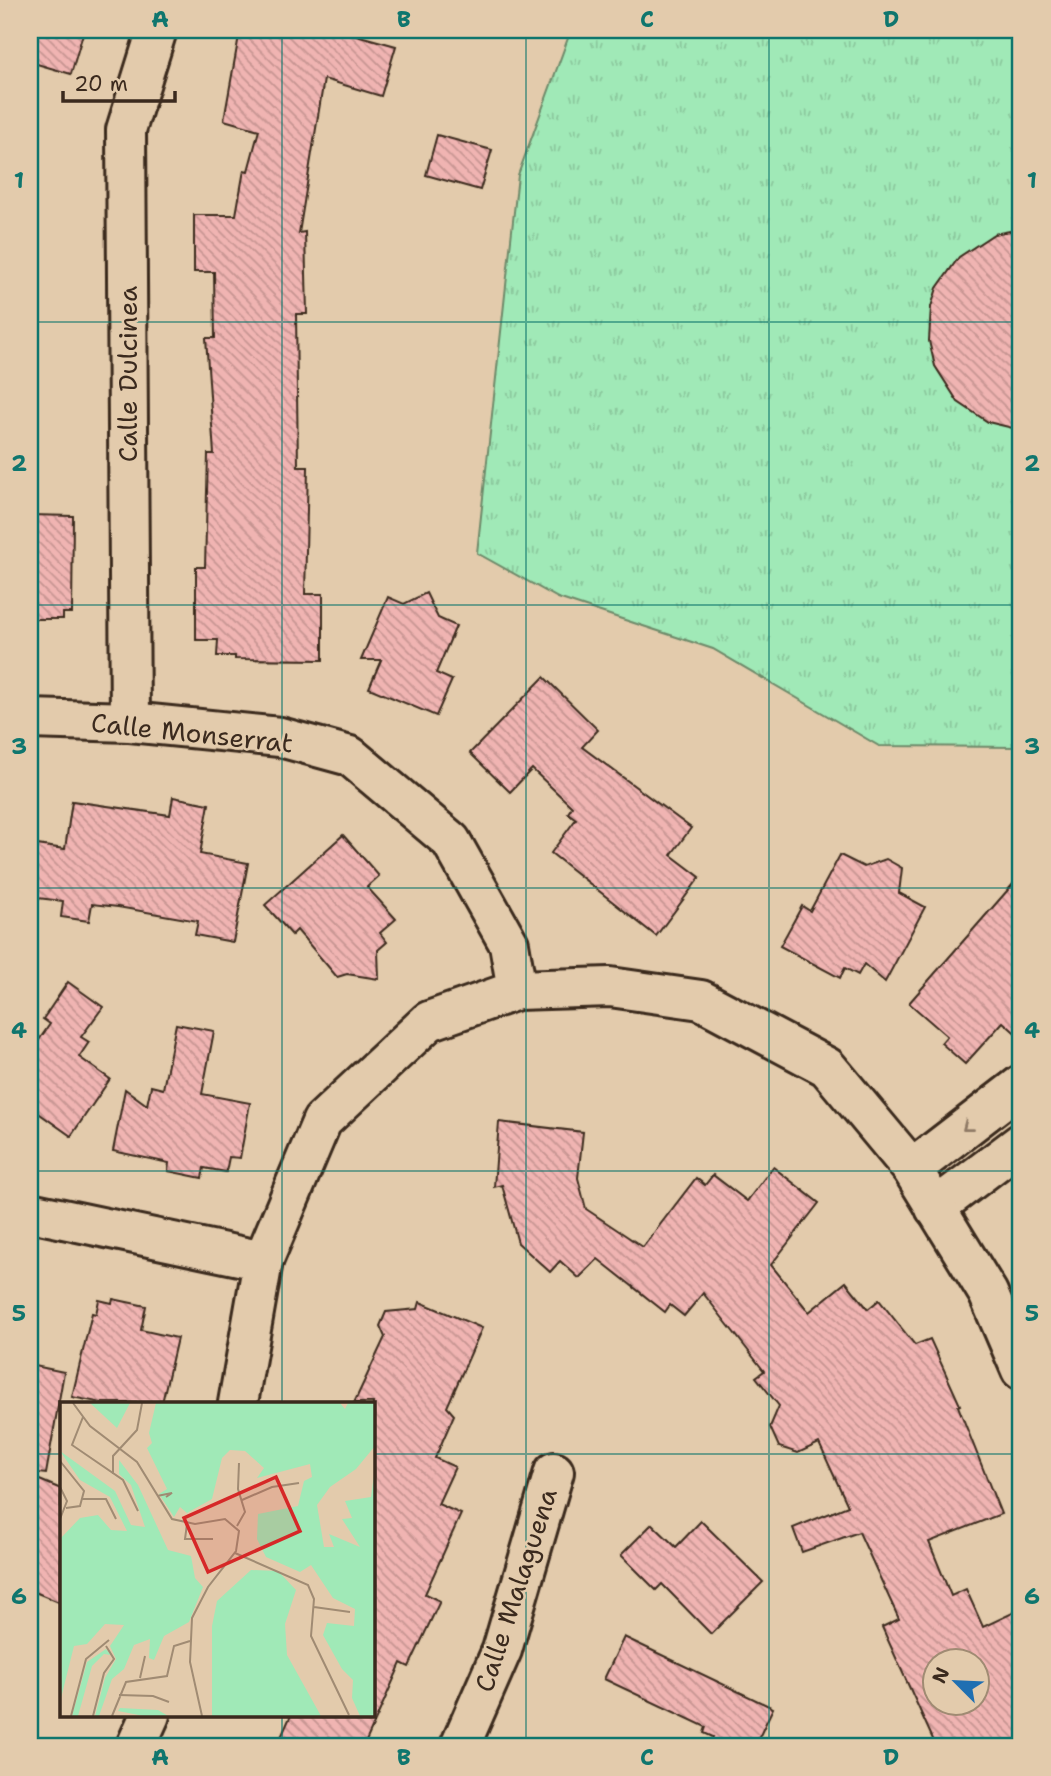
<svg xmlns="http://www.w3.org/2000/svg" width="1051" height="1776" font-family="'Shantell Sans',sans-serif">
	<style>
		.grass { fill: url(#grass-tufts); stroke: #6e8a6a; stroke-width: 2 }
		.building { fill: url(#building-back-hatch); stroke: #3b2a1e; stroke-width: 2; fill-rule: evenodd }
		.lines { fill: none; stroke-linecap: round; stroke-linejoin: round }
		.street-casing { stroke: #3b2a1e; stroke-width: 44 }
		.secondary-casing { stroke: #3b2a1e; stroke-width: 44 }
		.street { stroke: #e3cbac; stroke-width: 38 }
		.secondary { stroke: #e3cbac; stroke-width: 38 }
		.oneway { stroke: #8f7a65 }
		.grid { fill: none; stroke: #0f766e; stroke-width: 2; stroke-opacity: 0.55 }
		.labels { text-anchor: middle; stroke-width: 5; stroke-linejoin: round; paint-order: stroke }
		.street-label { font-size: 26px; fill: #3b2a1e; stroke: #e3cbac }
		.inset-road { fill: none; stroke: #a08b73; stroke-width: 2 }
		.view { fill: #d62828; fill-opacity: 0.15; stroke: #d62828; stroke-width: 3.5 }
		.inset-edge { fill: none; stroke: #3b2a1e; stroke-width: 3.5 }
		.neatline { fill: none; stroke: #0f766e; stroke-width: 2.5 }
		.grid-label { font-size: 23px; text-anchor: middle; font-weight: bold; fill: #0f766e }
	</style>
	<defs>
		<pattern id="grass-tufts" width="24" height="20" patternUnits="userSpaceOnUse" patternTransform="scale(1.75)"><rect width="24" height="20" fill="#a0e9b7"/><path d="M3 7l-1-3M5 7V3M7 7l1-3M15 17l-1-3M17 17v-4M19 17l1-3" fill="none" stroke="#8bc89d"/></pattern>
		<pattern id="building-back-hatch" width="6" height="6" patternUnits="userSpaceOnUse" patternTransform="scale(1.75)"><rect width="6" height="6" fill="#f0b4b2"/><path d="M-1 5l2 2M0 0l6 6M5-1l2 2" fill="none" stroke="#c49390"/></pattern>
	</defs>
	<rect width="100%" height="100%" fill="#e3cbac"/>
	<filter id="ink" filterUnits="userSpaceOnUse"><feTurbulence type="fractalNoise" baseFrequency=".0143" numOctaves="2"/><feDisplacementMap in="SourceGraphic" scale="14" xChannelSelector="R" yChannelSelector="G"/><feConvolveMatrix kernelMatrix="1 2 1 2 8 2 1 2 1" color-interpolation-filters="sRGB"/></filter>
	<g filter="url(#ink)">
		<!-- grass -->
		<path class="grass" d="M 571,30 L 1021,30 L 1021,747 L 879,746 L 713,649 L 558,598 L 477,553 L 518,175 Z"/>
		<!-- building -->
		<g class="building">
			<path d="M 30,30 L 84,30 L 71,74 L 30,62 Z"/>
			<path d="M 240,30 L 338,30 L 396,46 L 381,96 L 324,79 L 299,233 L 305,232 L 307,314 L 296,314 L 298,467 L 308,467 L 305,594 L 323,594 L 323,660 L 235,659 L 235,656 L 217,656 L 218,640 L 196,640 L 196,567 L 205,567 L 208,454 L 214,454 L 206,338 L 215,338 L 214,272 L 194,272 L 194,215 L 236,215 L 244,170 L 248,171 L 259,130 L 224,120 Z"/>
			<path d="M 437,135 L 492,150 L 480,190 L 426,175 Z"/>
			<path d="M 1021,229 L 1021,430 L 988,422 L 958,402 L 935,366 L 929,341 L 931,307 L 937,288 L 959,257 L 994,234 Z"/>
			<path d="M 30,515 L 73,516 L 72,613 L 63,613 L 63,619 L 30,619 Z"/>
			<path d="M 426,593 L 438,618 L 456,626 L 436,673 L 452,680 L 436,716 L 369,688 L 381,660 L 361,660 L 388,597 L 404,604 Z"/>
			<path d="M 544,677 L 598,730 L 582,747 L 691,828 L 671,855 L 700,877 L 656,936 L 551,853 L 576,819 L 568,813 L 572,807 L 532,769 L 510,792 L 470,753 Z"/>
			<path d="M 173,797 L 209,804 L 200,854 L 248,863 L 233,942 L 195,935 L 198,921 L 118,907 L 92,904 L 89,921 L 61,917 L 63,901 L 30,897 L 30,844 L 65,849 L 72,801 L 170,815 Z"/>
			<path d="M 343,835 L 379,876 L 367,887 L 396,919 L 380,933 L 387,942 L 378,950 L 379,979 L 347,974 L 337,977 L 297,930 L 292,935 L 265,905 Z"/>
			<path d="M 840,855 L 864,867 L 886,859 L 902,868 L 899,893 L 925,907 L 885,982 L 864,964 L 858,975 L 845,968 L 840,978 L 780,946 L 802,906 L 810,911 Z"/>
			<path d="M 1021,875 L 1021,1038 L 1003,1022 L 965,1064 L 941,1043 L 947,1036 L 909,1003 Z"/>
			<path d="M 68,982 L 103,1007 L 81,1037 L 89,1042 L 79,1057 L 110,1079 L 71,1136 L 30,1107 L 30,1053 L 50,1024 L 43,1019 Z"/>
			<path d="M 176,1024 L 214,1031 L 202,1094 L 250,1103 L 240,1158 L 229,1157 L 226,1172 L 204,1168 L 202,1178 L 168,1171 L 169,1163 L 113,1151 L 125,1089 L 147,1105 L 151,1086 L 163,1089 Z"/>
			<path d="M 499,1122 L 583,1132 L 578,1178 L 586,1209 L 643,1247 L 696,1178 L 705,1185 L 713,1175 L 747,1201 L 773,1167 L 819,1203 L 771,1265 L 809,1312 L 846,1282 L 868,1309 L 879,1300 L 915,1345 L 930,1339 L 960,1405 L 958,1406 L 1001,1514 L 929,1542 L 951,1596 L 966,1589 L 983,1627 L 1021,1609 L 1021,1746 L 936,1746 L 882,1627 L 899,1619 L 859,1532 L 802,1552 L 793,1528 L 848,1506 L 819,1443 L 798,1453 L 779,1447 L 770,1427 L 779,1406 L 756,1377 L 764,1371 L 703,1293 L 684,1316 L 670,1305 L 665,1312 L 598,1259 L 579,1278 L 560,1261 L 550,1272 L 518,1243 L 502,1185 L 494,1187 ZM 935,1661 L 977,1661 L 977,1703 L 935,1703 Z"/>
			<path d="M 113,1299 L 146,1306 L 141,1330 L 177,1338 L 162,1403 L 102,1403 L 72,1397 L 92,1313 L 96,1314 L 99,1300 L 112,1303 Z"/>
			<path d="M 420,1302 L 482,1328 L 447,1407 L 454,1415 L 435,1458 L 455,1467 L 438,1504 L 461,1514 L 425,1594 L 440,1601 L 409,1667 L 401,1663 L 364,1746 L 277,1746 L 291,1715 L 373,1715 L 373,1403 L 354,1403 L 385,1337 L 380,1326 L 386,1312 L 418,1309 Z"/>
			<path d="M 30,1365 L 64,1372 L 46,1474 L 30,1472 Z"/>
			<path d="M 30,1476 L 61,1489 L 61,1603 L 30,1590 Z"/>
			<path d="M 701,1521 L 763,1582 L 711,1634 L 662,1584 L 656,1590 L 621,1555 L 652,1524 L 676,1547 Z"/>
			<path d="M 624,1637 L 773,1708 L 755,1746 L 708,1746 L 713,1737 L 704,1733 L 706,1727 L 604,1679 Z"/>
		</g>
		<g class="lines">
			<defs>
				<g id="street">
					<path d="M 30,719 L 130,722 L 280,737 L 350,756 L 451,841 L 509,944 L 517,990"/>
					<path d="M 130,722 L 126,130 L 157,30"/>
					<path d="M 912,1169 L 1021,1085"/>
					<path d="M 935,1208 L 1021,1143"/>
					<path d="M 30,1212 L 263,1261"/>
					<path d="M 460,1746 L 502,1650 L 554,1472"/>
				</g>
				<g id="secondary">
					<path d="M 238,1403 L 263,1261 L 322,1121 L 429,1021 L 517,990 L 610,987 L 701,1000 L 827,1067 L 912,1169 L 988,1293 L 1021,1370"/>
					<path d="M 136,1746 L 150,1715"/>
				</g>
			</defs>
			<!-- street casing -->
			<use href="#street" class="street-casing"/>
			<!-- secondary casing -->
			<use href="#secondary" class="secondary-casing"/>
			<!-- street -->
			<use href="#street" class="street"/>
			<!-- secondary -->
			<use href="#secondary" class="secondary"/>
		</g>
		<!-- one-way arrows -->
		<defs><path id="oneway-chevron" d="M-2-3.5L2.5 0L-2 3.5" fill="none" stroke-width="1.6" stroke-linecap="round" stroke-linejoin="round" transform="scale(1.75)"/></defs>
		<use class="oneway" href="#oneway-chevron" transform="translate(967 1127) rotate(142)"/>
	</g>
	<!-- grid -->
	<path class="grid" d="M 282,30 L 282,1403M 526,30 L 526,1746M 769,30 L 769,1746M 30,322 L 1021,322M 30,605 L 1021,605M 30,888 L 1021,888M 30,1171 L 1021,1171M 30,1454 L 61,1454M 373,1454 L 1021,1454M 282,1715 L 282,1746"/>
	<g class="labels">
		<!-- street labels -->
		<g class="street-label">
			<text transform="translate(128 374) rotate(-90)" y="9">Calle Dulcinea</text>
			<text transform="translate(192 733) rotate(6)" y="9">Calle Monserrat</text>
			<text transform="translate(516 1590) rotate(-72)" y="9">Calle Malaguena</text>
		</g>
	</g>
	<!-- overview -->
	<g transform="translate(60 1402)">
		<rect width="315" height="315" fill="#e3cbac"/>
		<path d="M 30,1 L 70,1 L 57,26 ZM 96,1 L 280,1 L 285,7 L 288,1 L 315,1 L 315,44 L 296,67 L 270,85 L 257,103 L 264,145 L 274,145 L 269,132 L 300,145 L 282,117 L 292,116 L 285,99 L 311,95 L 315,65 L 315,314 L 300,314 L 292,296 L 293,278 L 282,267 L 263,233 L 267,221 L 294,224 L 295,207 L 273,196 L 251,163 L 240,170 L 206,155 L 197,137 L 198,112 L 238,104 L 244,79 L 252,75 L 250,62 L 197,76 L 204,66 L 185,49 L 170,48 L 162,56 L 152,97 L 127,111 L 120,105 L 114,115 L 99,92 L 107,87 L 87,46 L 92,41 L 89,31 ZM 0,49 L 55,89 L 71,123 L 85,125 L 71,83 L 59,72 L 59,58 L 78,83 L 108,148 L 131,154 L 135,176 L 143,185 L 129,220 L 104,234 L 94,258 L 89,256 L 90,237 L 74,243 L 64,267 L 52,277 L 39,314 L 35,314 L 45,276 L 56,257 L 50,244 L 64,223 L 45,222 L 27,242 L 14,244 L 0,300 L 0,137 L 20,116 L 38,113 L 51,128 L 67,129 L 50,95 L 20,78 ZM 191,168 L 218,169 L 236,188 L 225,222 L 227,253 L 261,314 L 152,314 L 152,224 L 157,199 ZM 46,247 L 51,253 L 44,252 L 32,264 L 18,314 L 12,314 L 27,260 ZM 60,306 L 98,308 L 108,314 L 84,314 L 58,309 Z" fill="#a0e9b7"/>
		<path class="inset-road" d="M 13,1 L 30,24 L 77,60 L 112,117 L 135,122 L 165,117 L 179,129 L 176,149 L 148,185 L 132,216 L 130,260 L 142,314M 23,15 L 12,43 L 63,78 L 78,109M 0,59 L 24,89 L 20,104 L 6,106M 53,72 L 53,54 L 77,28 L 82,1M 0,85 L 7,99 L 0,117M 97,94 L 112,91 L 106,95M 22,97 L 46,97 L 56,117M 182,98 L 212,85 L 239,81M 127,122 L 125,137 L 153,137M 177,124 L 185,110 L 178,87 L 179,61M 175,151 L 248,183 L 254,197 L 251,234 L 289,313M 254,205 L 290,210M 80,276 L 85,254M 59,293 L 93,294 L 109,300M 11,314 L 26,257 L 49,238M 33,314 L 44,271 L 54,257 L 46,244M 52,314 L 66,280 L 107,274 L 114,244 L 130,239"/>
		<path class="view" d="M 216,75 L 240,129 L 148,170 L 124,116 Z"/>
		<rect width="315" height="315" class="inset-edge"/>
	</g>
	<!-- margin -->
	<rect width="1051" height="1776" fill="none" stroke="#e3cbac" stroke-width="77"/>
	<!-- north arrow -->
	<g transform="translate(956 1682) rotate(294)"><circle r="33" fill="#e3cbac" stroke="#a08b73" stroke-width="2"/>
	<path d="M0-5L12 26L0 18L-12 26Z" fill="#1f6fb2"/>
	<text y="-10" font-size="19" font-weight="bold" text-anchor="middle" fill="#3b2a1e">N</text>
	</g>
	<!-- scale -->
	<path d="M63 91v10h112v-10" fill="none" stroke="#3b2a1e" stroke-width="3.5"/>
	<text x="74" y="91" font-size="21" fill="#3b2a1e" stroke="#e3cbac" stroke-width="5" paint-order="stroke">20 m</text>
	<rect x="38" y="38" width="974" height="1700" class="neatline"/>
	<g class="grid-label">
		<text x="160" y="27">A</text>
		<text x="404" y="27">B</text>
		<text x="647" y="27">C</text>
		<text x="891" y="27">D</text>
		<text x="19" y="188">1</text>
		<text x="1032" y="188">1</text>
		<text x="19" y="471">2</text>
		<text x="1032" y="471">2</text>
		<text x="19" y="754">3</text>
		<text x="1032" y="754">3</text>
		<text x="19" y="1038">4</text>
		<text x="1032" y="1038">4</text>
		<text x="19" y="1321">5</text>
		<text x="1032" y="1321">5</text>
		<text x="19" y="1604">6</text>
		<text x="1032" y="1604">6</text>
		<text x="160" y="1765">A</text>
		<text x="404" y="1765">B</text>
		<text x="647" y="1765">C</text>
		<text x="891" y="1765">D</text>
	</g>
</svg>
